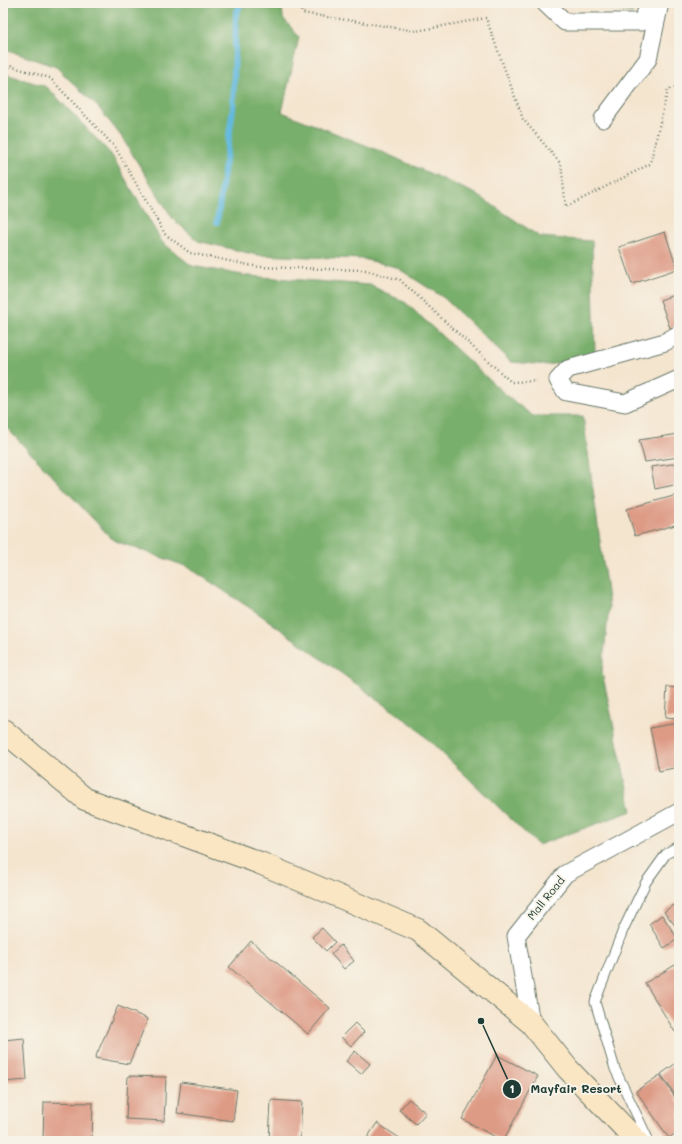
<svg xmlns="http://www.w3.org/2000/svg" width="682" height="1144" font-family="Mali,sans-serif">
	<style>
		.forest { fill: #79af6c; stroke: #4c7650 }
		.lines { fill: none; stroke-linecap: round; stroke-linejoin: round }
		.stream { stroke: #63bae0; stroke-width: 6 }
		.building { fill: #dd9a84 }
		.lane-casing { stroke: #6a786a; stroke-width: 11 }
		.street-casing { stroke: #6a786a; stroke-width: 19 }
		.secondary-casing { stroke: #6a786a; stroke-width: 24 }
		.path { stroke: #6a786a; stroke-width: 2.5; stroke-dasharray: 1 3; stroke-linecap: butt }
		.lane { stroke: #fff; stroke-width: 9 }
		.street { stroke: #fff; stroke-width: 17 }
		.secondary { stroke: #fbe6c4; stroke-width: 22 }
		.labels { text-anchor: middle; stroke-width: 4; stroke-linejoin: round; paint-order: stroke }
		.street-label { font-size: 11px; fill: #1f3d34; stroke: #f7f3e8 }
		.leader { fill: none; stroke: #1f3d34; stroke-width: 1.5 }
		.callout-dot { fill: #1f3d34; stroke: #f7f3e8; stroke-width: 1.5 }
		.mark-label { font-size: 12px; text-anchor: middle; font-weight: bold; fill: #fff }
		.callout-label { font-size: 12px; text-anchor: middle; font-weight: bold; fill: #1f3d34; stroke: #f7f3e8; stroke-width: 4; stroke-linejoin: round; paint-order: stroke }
	</style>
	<rect width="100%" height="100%" fill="#f7f3e8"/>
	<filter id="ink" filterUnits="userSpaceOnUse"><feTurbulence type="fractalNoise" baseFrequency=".025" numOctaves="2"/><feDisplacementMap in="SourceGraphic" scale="8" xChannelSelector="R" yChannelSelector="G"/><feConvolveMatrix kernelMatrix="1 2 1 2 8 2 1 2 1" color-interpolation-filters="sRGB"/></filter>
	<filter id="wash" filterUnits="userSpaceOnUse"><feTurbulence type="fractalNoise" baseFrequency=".012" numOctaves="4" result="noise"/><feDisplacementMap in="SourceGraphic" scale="16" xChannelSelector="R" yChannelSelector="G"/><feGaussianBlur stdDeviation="0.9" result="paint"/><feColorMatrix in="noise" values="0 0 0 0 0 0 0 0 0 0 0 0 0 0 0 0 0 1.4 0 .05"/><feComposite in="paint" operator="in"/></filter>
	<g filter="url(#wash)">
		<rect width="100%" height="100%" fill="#f4e5cf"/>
		<!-- forest -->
		<g class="forest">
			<path d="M 3,3 L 282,3 L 283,18 L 299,37 L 282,112 L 380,151 L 476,194 L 540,237 L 592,241 L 595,353 L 549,365 L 511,362 L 444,298 L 396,267 L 363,259 L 257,255 L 198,241 L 173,219 L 121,136 L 98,107 L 56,67 L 10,51 L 3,46 Z"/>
			<path d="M 582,3 L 636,3 L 632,13 Z"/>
			<path d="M 3,72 L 6,74 L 47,87 L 111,154 L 162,242 L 192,266 L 248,276 L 370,285 L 406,303 L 508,397 L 533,416 L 583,416 L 609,607 L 602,672 L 632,811 L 538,845 L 413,725 L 262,616 L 188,567 L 113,540 L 3,424 Z"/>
		</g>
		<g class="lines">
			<!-- stream -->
			<path class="stream" d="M 217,222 L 233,108 L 236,14 L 241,3"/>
		</g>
		<g id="blocks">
			<!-- building -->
			<g class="building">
				<path d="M 672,3 L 679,3 L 679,12 L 671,4 Z"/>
				<path d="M 665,232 L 677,269 L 632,284 L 619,247 Z"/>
				<path d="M 679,293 L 679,325 L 670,328 L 660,300 Z"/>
				<path d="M 679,434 L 679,457 L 645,462 L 639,440 Z"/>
				<path d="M 679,463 L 679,484 L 655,489 L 651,467 Z"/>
				<path d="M 677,495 L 679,502 L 679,524 L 635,536 L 627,509 Z"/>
				<path d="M 667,687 L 679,688 L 679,719 L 665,718 Z"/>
				<path d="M 677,723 L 679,731 L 679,767 L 659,771 L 650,728 Z"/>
				<path d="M 677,902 L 679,904 L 679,930 L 664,912 Z"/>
				<path d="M 662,915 L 678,939 L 664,948 L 649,924 Z"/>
				<path d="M 322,928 L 335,942 L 326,951 L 312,937 Z"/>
				<path d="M 251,941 L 330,1008 L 308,1034 L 229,967 Z"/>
				<path d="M 341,945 L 354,961 L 344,969 L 331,954 Z"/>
				<path d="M 675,965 L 679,972 L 679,1029 L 675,1032 L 645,983 Z"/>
				<path d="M 118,1006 L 148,1019 L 129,1064 L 95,1058 Z"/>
				<path d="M 355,1023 L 364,1032 L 351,1046 L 341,1037 Z"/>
				<path d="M 24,1038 L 27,1080 L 3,1082 L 3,1040 Z"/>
				<path d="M 355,1051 L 370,1064 L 361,1074 L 346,1061 Z"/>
				<path d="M 497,1055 L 538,1076 L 503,1141 L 462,1119 Z"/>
				<path d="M 679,1061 L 679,1101 L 661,1074 Z"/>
				<path d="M 660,1075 L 679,1103 L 679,1131 L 669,1138 L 636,1091 Z"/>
				<path d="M 128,1076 L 166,1077 L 164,1121 L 126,1119 Z"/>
				<path d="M 181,1082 L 237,1090 L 233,1121 L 177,1113 Z"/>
				<path d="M 409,1099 L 426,1113 L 416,1124 L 399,1110 Z"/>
				<path d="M 271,1100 L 302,1102 L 300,1141 L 269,1141 Z"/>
				<path d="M 44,1102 L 93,1103 L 92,1141 L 43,1141 Z"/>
				<path d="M 377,1123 L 404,1141 L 365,1141 Z"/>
			</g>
		</g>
	</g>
	<g filter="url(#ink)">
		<use href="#blocks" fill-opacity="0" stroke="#6a786a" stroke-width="1"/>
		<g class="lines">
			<defs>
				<path id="lane" d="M 649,1141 L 615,1069 L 595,1002 L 623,930 L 646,882 L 666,854 L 679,847"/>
				<g id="street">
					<path d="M 545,3 L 565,22 L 641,22 L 651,3"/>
					<path d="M 603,119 L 648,59 L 660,3"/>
					<path d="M 679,334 L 665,342 L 568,369 L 558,380 L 566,392 L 625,403 L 679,379"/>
					<path d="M 531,1023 L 516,936 L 565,874 L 679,812"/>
				</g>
				<path id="secondary" d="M 3,730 L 85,799 L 260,863 L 418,930 L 531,1023 L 568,1069 L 637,1141"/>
			</defs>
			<!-- lane casing -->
			<use href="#lane" class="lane-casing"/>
			<!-- street casing -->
			<use href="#street" class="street-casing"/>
			<!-- secondary casing -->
			<use href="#secondary" class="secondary-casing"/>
			<!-- path -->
			<g class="path">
				<path d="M 299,3 L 302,13 L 416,31 L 486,18 L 523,119 L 561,164 L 566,207 L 650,164 L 668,89 L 679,87"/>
				<path d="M 3,64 L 50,78 L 115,147 L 165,234 L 190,253 L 259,267 L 365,270 L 400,280 L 511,382 L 539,381"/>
			</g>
			<!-- lane -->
			<use href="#lane" class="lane"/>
			<!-- street -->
			<use href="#street" class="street"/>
			<!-- secondary -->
			<use href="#secondary" class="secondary"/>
		</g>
	</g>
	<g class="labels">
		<!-- street labels -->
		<g class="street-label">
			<text transform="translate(546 898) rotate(-51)" y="4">Mall Road</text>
		</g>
	</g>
	<!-- callouts -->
	<path class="leader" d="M481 1021L512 1089"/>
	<g class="callout-dot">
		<circle cx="481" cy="1021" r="4"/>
		<circle cx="512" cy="1089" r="10"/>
	</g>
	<g class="mark-label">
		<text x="512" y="1093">1</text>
	</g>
	<g class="callout-label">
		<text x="576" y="1093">Mayfair Resort</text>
	</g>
	<!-- margin -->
	<rect width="682" height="1144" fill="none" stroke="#f7f3e8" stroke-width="16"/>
</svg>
